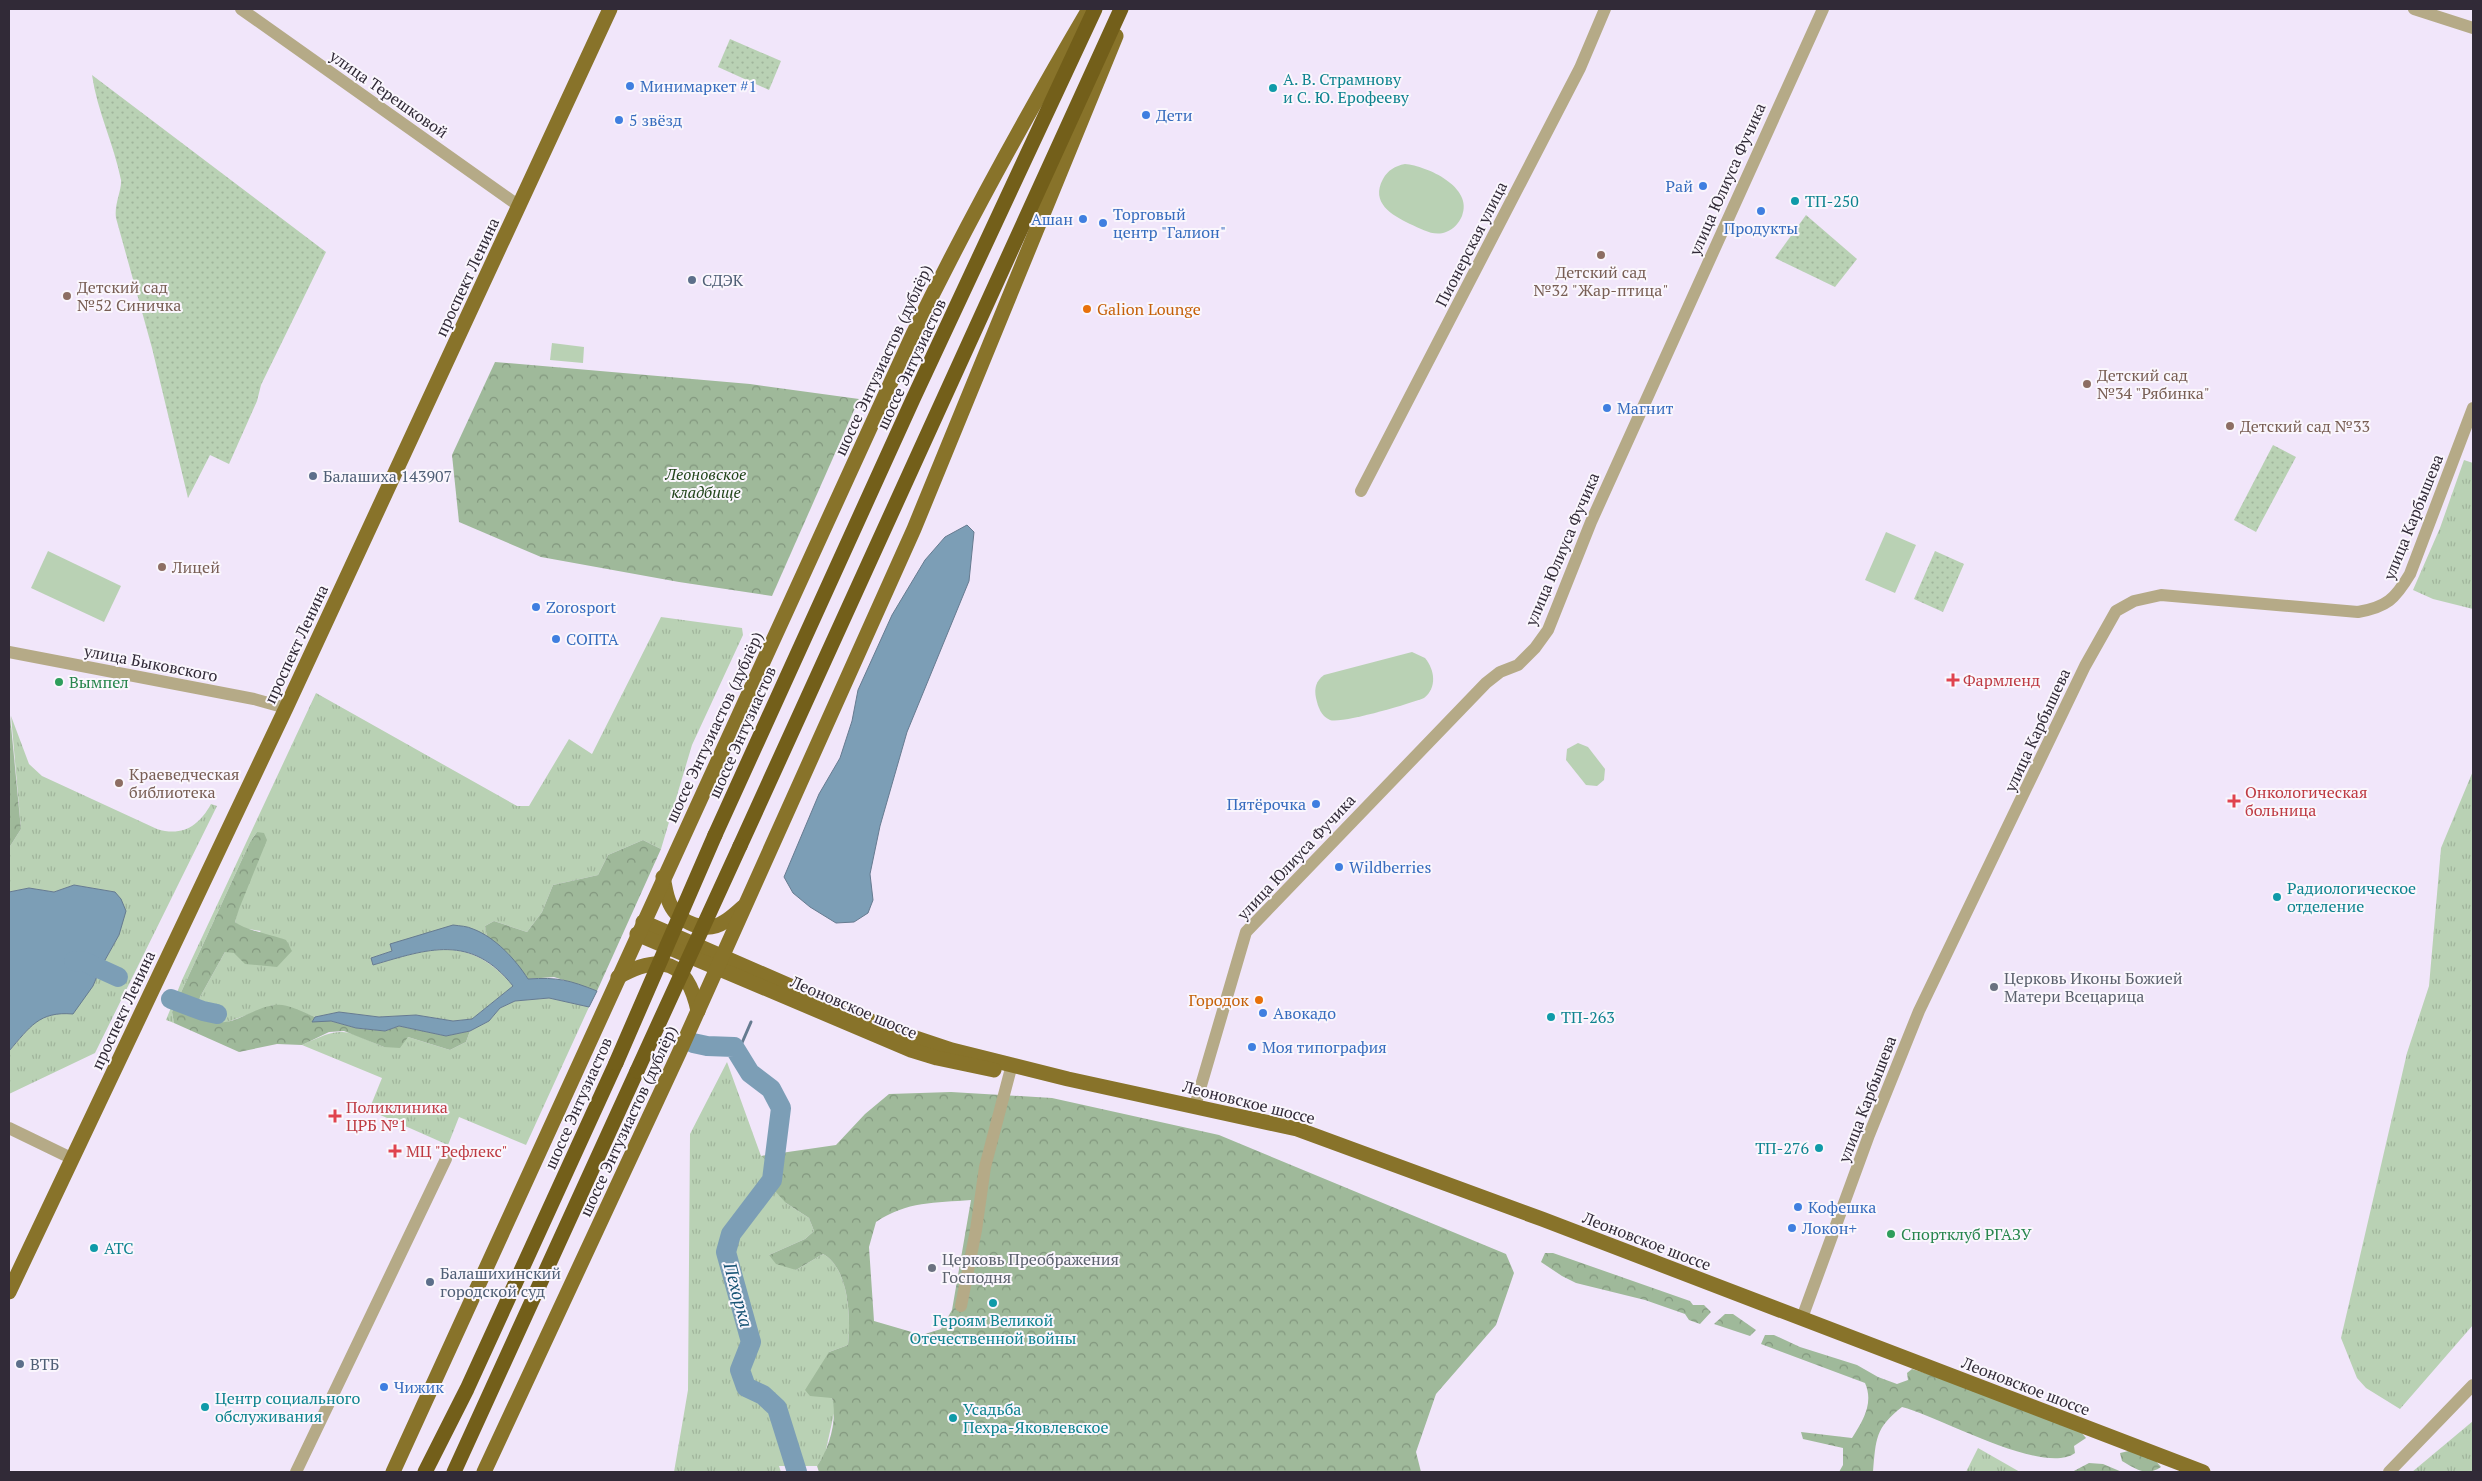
<svg xmlns="http://www.w3.org/2000/svg" width="2482" height="1481" font-family="'PT Serif',serif">
	<style>
		.grass { fill: url(#grass-tufts) }
		.forest { fill: url(#forest-crowns); fill-rule: evenodd }
		.park { fill: url(#park-dots) }
		.pitch { fill: #b9d1b4 }
		.water { fill: #7c9eb6; stroke: #667b90 }
		.lines { fill: none; stroke-linecap: round; stroke-linejoin: round }
		.stream { stroke: #667b90; stroke-width: 3 }
		.river { stroke: #7c9eb6; stroke-width: 20 }
		.minor { stroke: #b5aa87; stroke-width: 12 }
		.major { stroke: #88732a; stroke-width: 15 }
		.highway { stroke: #735f1a; stroke-width: 15 }
		.highway-bridge { stroke: #735f1a; stroke-width: 15 }
		.shop-dot { fill: #3f7fe0; stroke: #faf6fd; stroke-width: 2 }
		.culture-dot { fill: #0f9aa8; stroke: #faf6fd; stroke-width: 2 }
		.education-dot { fill: #8d6e63; stroke: #faf6fd; stroke-width: 2 }
		.service-dot { fill: #5c6f8a; stroke: #faf6fd; stroke-width: 2 }
		.food-dot { fill: #e8710a; stroke: #faf6fd; stroke-width: 2 }
		.health-dot { fill: #e0444e; stroke: #faf6fd; stroke-width: 2 }
		.leisure-dot { fill: #2e9e5b; stroke: #faf6fd; stroke-width: 2 }
		.worship-dot { fill: #6b7280; stroke: #faf6fd; stroke-width: 2 }
		.labels { text-anchor: middle; stroke-width: 4; stroke-linejoin: round; paint-order: stroke }
		.culture-label { font-size: 16px; fill: #0d838f; stroke: #faf6fd; text-anchor: start }
		.shop-label { font-size: 16px; fill: #366cbe; stroke: #faf6fd; text-anchor: start }
		.street-label { font-size: 16px; fill: #312a37; stroke: #faf6fd }
		.education-label { font-size: 16px; fill: #785e54; stroke: #faf6fd; text-anchor: start }
		.service-label { font-size: 16px; fill: #4e5e75; stroke: #faf6fd; text-anchor: start }
		.food-label { font-size: 16px; fill: #c56008; stroke: #faf6fd; text-anchor: start }
		.park-label { font-size: 16px; font-style: italic; fill: #214419; stroke: #faf6fd }
		.health-label { font-size: 16px; fill: #be3a42; stroke: #faf6fd; text-anchor: start }
		.leisure-label { font-size: 16px; fill: #27864d; stroke: #faf6fd; text-anchor: start }
		.worship-label { font-size: 16px; fill: #5b616d; stroke: #faf6fd; text-anchor: start }
		.water-label { font-size: 18px; font-style: italic; fill: #175375; stroke: #faf6fd }
	</style>
	<defs>
		<pattern id="grass-tufts" width="24" height="20" patternUnits="userSpaceOnUse" patternTransform="scale(1.25)"><rect width="24" height="20" fill="#b9d1b4"/><path d="M3 7l-1-3M5 7V3M7 7l1-3M15 17l-1-3M17 17v-4M19 17l1-3" fill="none" stroke="#a0b49b"/></pattern>
		<pattern id="forest-crowns" width="20" height="18" patternUnits="userSpaceOnUse" patternTransform="scale(1.25)"><rect width="20" height="18" fill="#9fb99a"/><path d="M2 6a3 3 0 1 1 6 0M12 15a3 3 0 1 1 6 0" fill="none" stroke="#82977e"/></pattern>
		<pattern id="park-dots" width="8" height="8" patternUnits="userSpaceOnUse" patternTransform="scale(1.25)"><rect width="8" height="8" fill="#b9d1b4"/><path d="M2 2h.1M6 6h.1" fill="none" stroke="#a0b49b" stroke-width="1.8" stroke-linecap="round"/></pattern>
	</defs>
	<rect width="100%" height="100%" fill="#f1e6fa"/>
	<!-- grass -->
	<g class="grass">
		<path d="M 2464,460 L 2473,463 L 2473,609 L 2433,599 L 2413,590 L 2440,528 Z"/>
		<path d="M 661,617 L 742,628 L 743,635 L 692,745 L 661,849 L 643,840 L 608,855 L 598,875 L 553,885 L 542,912 L 527,932 L 494,921 L 485,926 L 487,937 L 472,929 L 390,945 L 392,951 L 371,958 L 373,965 C 430,948 469,934 513,986 L 472,1019 L 453,1021 L 416,1015 L 379,1017 L 339,1012 L 315,1017 L 284,1006 L 274,1005 L 222,1024 L 207,1021 L 197,1014 L 200,997 L 225,952 L 234,952 L 261,931 L 242,928 L 235,922 L 257,832 L 250,842 L 172,1012 L 174,1023 L 166,1020 L 182,980 L 316,693 L 517,806 L 529,806 L 569,739 L 592,754 Z"/>
		<path d="M 11,716 L 29,764 L 42,776 L 157,829 C 182,837 199,826 211,804 L 217,806 L 95,1053 L 9,1094 L 9,1051 L 35,1021 L 56,1013 L 93,986 L 100,969 L 119,935 L 115,892 L 74,885 L 54,892 L 29,888 L 9,892 L 9,848 L 21,829 Z"/>
		<path d="M 2473,771 L 2473,1325 L 2400,1409 L 2366,1388 L 2357,1378 L 2341,1338 L 2407,1053 L 2429,986 L 2441,848 Z"/>
		<path d="M 549,998 L 589,1007 L 526,1145 L 459,1117 L 448,1145 L 369,1110 L 382,1078 L 302,1045 C 344,1025 343,1030 384,1047 L 408,1037 L 450,1050 L 466,1042 L 470,1031 L 489,1021 L 500,1008 L 515,1001 Z"/>
		<path d="M 727,1062 L 761,1156 L 777,1172 L 786,1203 L 809,1218 L 814,1231 L 805,1239 L 769,1255 L 796,1270 L 823,1254 C 849,1268 851,1318 848,1345 L 829,1352 L 832,1398 L 835,1409 L 825,1454 L 817,1466 L 779,1466 L 781,1472 L 674,1472 L 688,1390 L 690,1134 Z"/>
		<path d="M 2473,1421 L 2473,1472 L 2412,1472 Z"/>
		<path d="M 1978,1448 L 2020,1472 L 1966,1472 Z"/>
	</g>
	<!-- forest -->
	<g class="forest">
		<path d="M 495,362 L 750,384 L 859,399 L 772,596 L 679,582 L 541,557 L 459,522 L 452,455 Z"/>
		<path d="M 9,705 L 21,829 L 9,848 Z"/>
		<path d="M 257,832 L 264,833 L 267,840 L 239,909 L 235,922 C 245,930 272,935 286,940 L 292,951 L 277,967 L 245,964 L 234,953 L 225,952 L 200,997 L 197,1014 C 228,1035 244,1010 274,1005 C 287,1003 303,1012 315,1017 L 313,1021 L 331,1021 L 356,1028 L 385,1031 L 399,1026 L 446,1036 L 470,1031 L 466,1042 L 450,1050 L 408,1037 L 400,1048 L 384,1047 L 344,1031 L 329,1032 L 302,1045 L 277,1044 L 239,1052 L 174,1023 L 172,1012 L 250,842 Z"/>
		<path d="M 643,840 L 661,849 L 597,991 L 554,977 L 528,979 L 508,954 L 487,937 L 485,926 L 494,921 L 527,932 L 542,912 L 553,885 L 598,875 L 608,855 Z"/>
		<path d="M 951,1092 L 1052,1098 L 1219,1135 L 1506,1254 L 1514,1273 L 1496,1325 L 1436,1394 L 1416,1452 L 1421,1472 L 819,1472 L 817,1466 C 829,1449 838,1419 832,1398 L 810,1396 L 805,1390 L 829,1352 L 848,1345 C 851,1318 849,1268 823,1254 L 796,1270 L 776,1264 L 769,1255 L 805,1239 L 814,1231 L 809,1218 L 786,1203 L 774,1190 L 777,1172 L 761,1156 L 836,1145 L 865,1114 L 889,1094 ZM 971,1200 L 952,1310 L 941,1329 L 922,1335 L 874,1321 L 869,1247 L 876,1222 C 907,1201 935,1203 971,1200 Z"/>
		<path d="M 1545,1253 L 1553,1253 L 1690,1301 L 1693,1305 L 1704,1305 L 1711,1312 L 1700,1324 L 1689,1320 L 1685,1314 L 1645,1300 L 1576,1283 L 1562,1276 L 1541,1262 Z"/>
		<path d="M 1725,1314 L 1733,1314 L 1756,1330 L 1750,1336 L 1714,1324 Z"/>
		<path d="M 1765,1335 L 1774,1335 L 1800,1347 L 1857,1365 L 1878,1377 L 1897,1384 L 1908,1380 L 1907,1373 L 1912,1369 L 1941,1378 L 2081,1432 L 2086,1438 L 2074,1446 L 2075,1453 C 2044,1476 1940,1417 1902,1407 C 1875,1428 1876,1439 1873,1472 L 1839,1472 L 1843,1465 L 1843,1448 L 1803,1439 L 1801,1432 L 1852,1438 C 1863,1421 1874,1403 1865,1383 L 1761,1344 Z"/>
		<path d="M 2133,1450 L 2155,1460 L 2161,1467 C 2146,1477 2136,1469 2122,1461 L 2120,1453 Z"/>
		<path d="M 2089,1463 L 2103,1464 L 2122,1472 L 2072,1472 Z"/>
	</g>
	<!-- park -->
	<g class="park">
		<path d="M 730,39 L 781,61 L 769,90 L 718,67 Z"/>
		<path d="M 92,75 L 326,252 L 261,385 L 257,401 L 229,464 L 210,455 L 188,498 L 152,348 L 116,218 C 114,204 122,190 121,180 C 114,144 97,111 92,75 Z"/>
		<path d="M 1806,215 L 1857,259 L 1835,287 L 1775,258 Z"/>
		<path d="M 2273,445 L 2296,457 L 2256,532 L 2234,520 Z"/>
		<path d="M 1935,551 L 1964,564 L 1943,612 L 1914,599 Z"/>
	</g>
	<!-- pitch -->
	<g class="pitch">
		<path d="M 1405,164 C 1427,166 1474,187 1462,216 C 1459,223 1454,229 1446,232 C 1434,237 1422,229 1410,224 C 1392,215 1370,203 1383,179 C 1388,170 1395,166 1405,164 Z"/>
		<path d="M 552,343 L 584,347 L 583,363 L 550,360 Z"/>
		<path d="M 1886,532 L 1916,545 L 1895,593 L 1865,580 Z"/>
		<path d="M 48,551 L 121,586 L 104,622 L 31,588 Z"/>
		<path d="M 1412,652 L 1425,658 C 1435,670 1437,688 1424,698 C 1409,704 1341,724 1330,720 C 1321,716 1318,707 1316,698 C 1314,688 1316,681 1324,675 Z"/>
		<path d="M 1578,743 L 1588,747 L 1605,769 L 1604,780 L 1597,786 L 1586,785 L 1566,760 L 1567,749 Z"/>
	</g>
	<!-- water -->
	<g class="water">
		<path d="M 967,525 L 974,532 L 969,581 L 907,732 L 880,826 L 870,874 L 873,900 L 868,913 L 854,922 L 836,923 L 810,907 L 793,893 L 784,877 L 819,794 L 840,758 L 852,721 L 858,690 L 892,615 L 925,560 L 945,537 Z"/>
		<path d="M 74,885 L 115,892 L 121,899 L 126,911 L 119,935 L 100,969 L 93,986 L 73,1014 C 39,1011 30,1027 9,1051 L 9,892 L 29,888 L 54,892 Z"/>
		<path d="M 453,925 C 460,926 467,926 473,929 C 495,937 516,960 528,979 C 558,977 569,980 597,991 L 589,1007 L 549,998 L 515,1001 L 500,1008 L 489,1021 L 470,1031 L 446,1036 L 399,1026 L 385,1031 L 356,1028 L 331,1021 L 312,1022 L 315,1017 L 339,1012 L 379,1017 L 416,1015 L 453,1021 L 472,1019 L 513,986 C 471,933 428,949 373,965 L 371,958 L 392,951 L 390,944 Z"/>
	</g>
	<g class="lines">
		<!-- stream -->
		<path class="stream" d="M 738,1052 L 751,1022"/>
		<!-- river -->
		<g class="river">
			<path d="M 74,961 L 85,962 L 118,977"/>
			<path d="M 171,999 L 203,1011 L 217,1014"/>
			<path d="M 693,1043 L 707,1046 L 734,1047 L 750,1073 L 771,1089 L 781,1108 L 772,1180 L 731,1234 L 726,1252 L 751,1342 L 740,1370 L 746,1387 L 763,1395 L 777,1408 L 797,1472"/>
		</g>
		<!-- minor -->
		<g class="minor">
			<path d="M 241,9 L 519,206"/>
			<path d="M 2414,9 L 2473,28"/>
			<path d="M 1361,491 L 1580,68 L 1605,9"/>
			<path d="M 9,652 L 254,699 L 286,708"/>
			<path d="M 1195,1106 L 1246,932 L 1486,683 L 1500,672 L 1518,665 L 1535,648 L 1548,630 L 1591,522 L 1823,9"/>
			<path d="M 9,1128 L 73,1159"/>
			<path d="M 961,1306 L 976,1230 L 985,1167 L 1010,1072"/>
			<path d="M 1802,1318 L 1869,1135 L 1919,1011 L 2085,666 L 2116,611 L 2134,601 L 2161,595 L 2358,612 C 2387,607 2395,599 2410,574 L 2473,408"/>
			<path d="M 296,1472 L 446,1159"/>
			<path d="M 2389,1472 L 2473,1385"/>
		</g>
		<!-- major -->
		<g class="major">
			<path d="M 663,877 C 665,886 666,896 670,904 C 679,923 706,934 724,922 C 731,918 737,912 743,907"/>
			<path d="M 643,922 L 889,1029 L 952,1050 L 1068,1079 L 1297,1129 L 1542,1219 L 2203,1472"/>
			<path d="M 637,934 L 911,1050 L 937,1058 L 994,1070"/>
			<path d="M 618,977 C 661,953 687,960 698,1011"/>
			<path d="M 9,1292 L 286,708 L 610,9"/>
			<path d="M 393,1472 L 913,334 C 967,223 1026,116 1089,9"/>
			<path d="M 484,1472 L 679,1053 L 914,529 L 1116,36"/>
		</g>
		<!-- highway -->
		<g class="highway">
			<path d="M 715,835 L 914,397 L 1095,9"/>
			<path d="M 740,846 L 1121,9"/>
			<path d="M 425,1472 L 467,1389 L 616,1063"/>
			<path d="M 454,1472 L 637,1071"/>
		</g>
		<!-- highway-bridge -->
		<g class="highway-bridge">
			<path d="M 616,1063 L 715,835"/>
			<path d="M 637,1071 L 740,846"/>
		</g>
	</g>
	<!-- markers -->
	<g class="shop-dot">
		<circle cx="630" cy="86" r="5"/>
		<circle cx="1146" cy="115" r="5"/>
		<circle cx="619" cy="120" r="5"/>
		<circle cx="1703" cy="186" r="5"/>
		<circle cx="1761" cy="211" r="5"/>
		<circle cx="1083" cy="219" r="5"/>
		<circle cx="1103" cy="223" r="5"/>
		<circle cx="1607" cy="408" r="5"/>
		<circle cx="536" cy="607" r="5"/>
		<circle cx="556" cy="639" r="5"/>
		<circle cx="1316" cy="804" r="5"/>
		<circle cx="1339" cy="867" r="5"/>
		<circle cx="1263" cy="1013" r="5"/>
		<circle cx="1252" cy="1047" r="5"/>
		<circle cx="1798" cy="1207" r="5"/>
		<circle cx="1792" cy="1228" r="5"/>
		<circle cx="384" cy="1387" r="5"/>
	</g>
	<g class="culture-dot">
		<circle cx="1273" cy="88" r="5"/>
		<circle cx="1795" cy="201" r="5"/>
		<circle cx="2277" cy="897" r="5"/>
		<circle cx="1551" cy="1017" r="5"/>
		<circle cx="1819" cy="1148" r="5"/>
		<circle cx="94" cy="1248" r="5"/>
		<circle cx="993" cy="1303" r="5"/>
		<circle cx="205" cy="1407" r="5"/>
		<circle cx="953" cy="1418" r="5"/>
	</g>
	<g class="education-dot">
		<circle cx="1601" cy="255" r="5"/>
		<circle cx="67" cy="296" r="5"/>
		<circle cx="2087" cy="384" r="5"/>
		<circle cx="2230" cy="426" r="5"/>
		<circle cx="162" cy="567" r="5"/>
		<circle cx="119" cy="783" r="5"/>
	</g>
	<g class="service-dot">
		<circle cx="692" cy="280" r="5"/>
		<circle cx="313" cy="476" r="5"/>
		<circle cx="430" cy="1282" r="5"/>
		<circle cx="20" cy="1364" r="5"/>
	</g>
	<g class="food-dot">
		<circle cx="1087" cy="309" r="5"/>
		<circle cx="1259" cy="1000" r="5"/>
	</g>
	<g class="health-dot">
		<path d="M1950.5 672.5h5v5h5v5h-5v5h-5v-5h-5v-5h5z"/>
		<path d="M2231.5 793.5h5v5h5v5h-5v5h-5v-5h-5v-5h5z"/>
		<path d="M332.5 1108.5h5v5h5v5h-5v5h-5v-5h-5v-5h5z"/>
		<path d="M392.5 1143.5h5v5h5v5h-5v5h-5v-5h-5v-5h5z"/>
	</g>
	<g class="leisure-dot">
		<circle cx="59" cy="682" r="5"/>
		<circle cx="1891" cy="1234" r="5"/>
	</g>
	<g class="worship-dot">
		<circle cx="1994" cy="987" r="5"/>
		<circle cx="932" cy="1268" r="5"/>
	</g>
	<g class="labels">
		<!-- culture labels -->
		<g class="culture-label">
			<text x="1283" y="85">А. В. Страмнову<tspan x="1283" dy="18">и С. Ю. Ерофееву</tspan></text>
			<text x="1805" y="207">ТП-250</text>
			<text x="2287" y="894">Радиологическое<tspan x="2287" dy="18">отделение</tspan></text>
			<text x="1561" y="1023">ТП-263</text>
			<text x="1809" y="1154" text-anchor="end">ТП-276</text>
			<text x="104" y="1254">АТС</text>
			<text x="993" y="1326" text-anchor="middle">Героям Великой<tspan x="993" dy="18">Отечественной войны</tspan></text>
			<text x="215" y="1404">Центр социального<tspan x="215" dy="18">обслуживания</tspan></text>
			<text x="963" y="1415">Усадьба<tspan x="963" dy="18">Пехра-Яковлевское</tspan></text>
		</g>
		<!-- shop labels -->
		<g class="shop-label">
			<text x="640" y="92">Минимаркет #1</text>
			<text x="1156" y="121">Дети</text>
			<text x="629" y="126">5 звёзд</text>
			<text x="1693" y="192" text-anchor="end">Рай</text>
			<text x="1113" y="220">Торговый<tspan x="1113" dy="18">центр "Галион"</tspan></text>
			<text x="1073" y="225" text-anchor="end">Ашан</text>
			<text x="1761" y="234" text-anchor="middle">Продукты</text>
			<text x="1617" y="414">Магнит</text>
			<text x="546" y="613">Zorosport</text>
			<text x="566" y="645">СОПТА</text>
			<text x="1306" y="810" text-anchor="end">Пятёрочка</text>
			<text x="1349" y="873">Wildberries</text>
			<text x="1273" y="1019">Авокадо</text>
			<text x="1262" y="1053">Моя типография</text>
			<text x="1808" y="1213">Кофешка</text>
			<text x="1802" y="1234">Локон+</text>
			<text x="394" y="1393">Чижик</text>
		</g>
		<!-- street labels -->
		<g class="street-label">
			<text transform="translate(389 94) rotate(35)" y="6">улица Терешковой</text>
			<text transform="translate(1727 179) rotate(-66)" y="6">улица Юлиуса Фучика</text>
			<text transform="translate(1471 244) rotate(-63)" y="6">Пионерская улица</text>
			<text transform="translate(467 277) rotate(-65)" y="6">проспект Ленина</text>
			<text transform="translate(883 360) rotate(-65)" y="6">шоссе Энтузиастов (дублёр)</text>
			<text transform="translate(911 364) rotate(-65)" y="6">шоссе Энтузиастов</text>
			<text transform="translate(2413 517) rotate(-68)" y="6">улица Карбышева</text>
			<text transform="translate(1562 549) rotate(-67)" y="6">улица Юлиуса Фучика</text>
			<text transform="translate(296 644) rotate(-65)" y="6">проспект Ленина</text>
			<text transform="translate(151 663) rotate(11)" y="6">улица Быковского</text>
			<text transform="translate(714 727) rotate(-65)" y="6">шоссе Энтузиастов (дублёр)</text>
			<text transform="translate(2037 730) rotate(-65)" y="6">улица Карбышева</text>
			<text transform="translate(742 732) rotate(-66)" y="6">шоссе Энтузиастов</text>
			<text transform="translate(1296 857) rotate(-47)" y="6">улица Юлиуса Фучика</text>
			<text transform="translate(854 1007) rotate(23)" y="6">Леоновское шоссе</text>
			<text transform="translate(123 1010) rotate(-65)" y="6">проспект Ленина</text>
			<text transform="translate(1867 1099) rotate(-69)" y="6">улица Карбышева</text>
			<text transform="translate(1249 1102) rotate(14)" y="6">Леоновское шоссе</text>
			<text transform="translate(578 1103) rotate(-66)" y="6">шоссе Энтузиастов</text>
			<text transform="translate(628 1121) rotate(-65)" y="6">шоссе Энтузиастов (дублёр)</text>
			<text transform="translate(1647 1241) rotate(21)" y="6">Леоновское шоссе</text>
			<text transform="translate(2026 1386) rotate(21)" y="6">Леоновское шоссе</text>
		</g>
		<!-- education labels -->
		<g class="education-label">
			<text x="1601" y="278" text-anchor="middle">Детский сад<tspan x="1601" dy="18">№32 "Жар-птица"</tspan></text>
			<text x="77" y="293">Детский сад<tspan x="77" dy="18">№52 Синичка</tspan></text>
			<text x="2097" y="381">Детский сад<tspan x="2097" dy="18">№34 "Рябинка"</tspan></text>
			<text x="2240" y="432">Детский сад №33</text>
			<text x="172" y="573">Лицей</text>
			<text x="129" y="780">Краеведческая<tspan x="129" dy="18">библиотека</tspan></text>
		</g>
		<!-- service labels -->
		<g class="service-label">
			<text x="702" y="286">СДЭК</text>
			<text x="323" y="482">Балашиха 143907</text>
			<text x="440" y="1279">Балашихинский<tspan x="440" dy="18">городской суд</tspan></text>
			<text x="30" y="1370">ВТБ</text>
		</g>
		<!-- food labels -->
		<g class="food-label">
			<text x="1097" y="315">Galion Lounge</text>
			<text x="1249" y="1006" text-anchor="end">Городок</text>
		</g>
		<!-- park labels -->
		<g class="park-label">
			<text x="706" y="480">Леоновское<tspan x="706" dy="18">кладбище</tspan></text>
		</g>
		<!-- health labels -->
		<g class="health-label">
			<text x="1963" y="686">Фармленд</text>
			<text x="2245" y="798">Онкологическая<tspan x="2245" dy="18">больница</tspan></text>
			<text x="346" y="1113">Поликлиника<tspan x="346" dy="18">ЦРБ №1</tspan></text>
			<text x="406" y="1157">МЦ "Рефлекс"</text>
		</g>
		<!-- leisure labels -->
		<g class="leisure-label">
			<text x="69" y="688">Вымпел</text>
			<text x="1901" y="1240">Спортклуб РГАЗУ</text>
		</g>
		<!-- worship labels -->
		<g class="worship-label">
			<text x="2004" y="984">Церковь Иконы Божией<tspan x="2004" dy="18">Матери Всецарица</tspan></text>
			<text x="942" y="1265">Церковь Преображения<tspan x="942" dy="18">Господня</tspan></text>
		</g>
		<!-- water labels -->
		<g class="water-label">
			<text transform="translate(738 1295) rotate(75)" y="6">Пехорка</text>
		</g>
	</g>
	<!-- border -->
	<rect width="2482" height="1481" fill="none" stroke="#312a37" stroke-width="20"/>
</svg>
